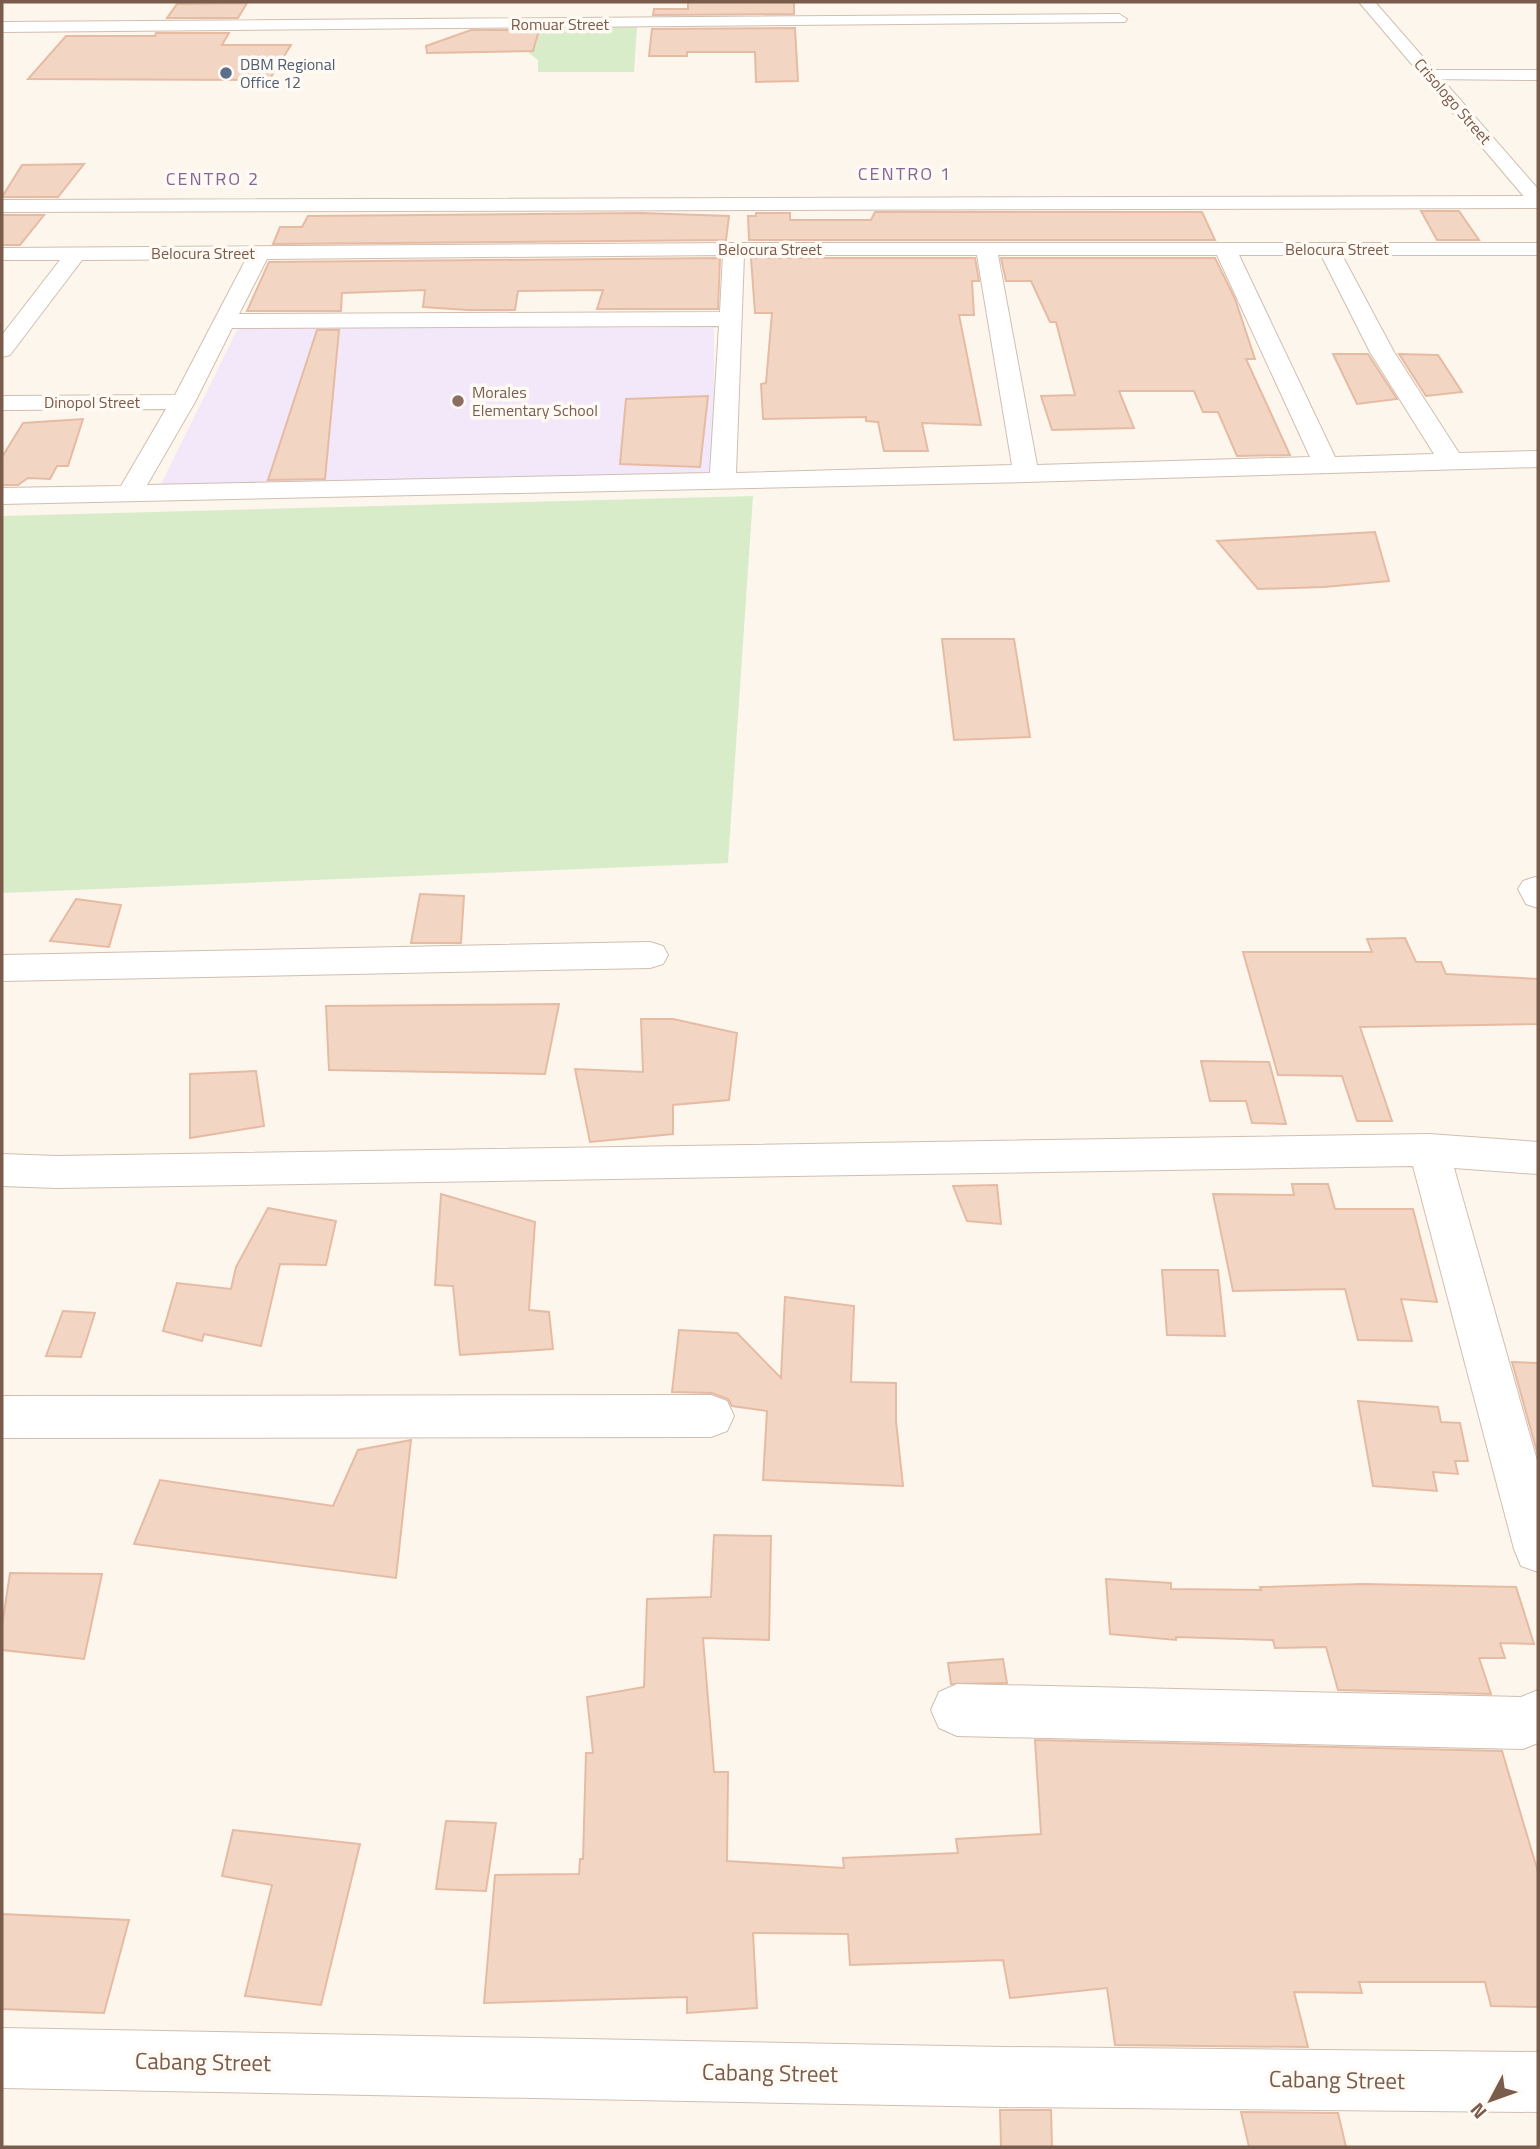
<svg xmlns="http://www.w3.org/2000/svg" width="1540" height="2149" font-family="'Titillium Web',sans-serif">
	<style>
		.education { fill: #f3e8fa }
		.green { fill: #d8ecc9 }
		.building { fill: #f3d5c3; stroke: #e6bba3; stroke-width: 2 }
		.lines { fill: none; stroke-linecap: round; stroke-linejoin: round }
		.minor-casing { stroke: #d1beb0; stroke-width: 2 }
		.tertiary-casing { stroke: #d1beb0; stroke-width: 2 }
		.minor { fill: #fff; fill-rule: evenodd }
		.tertiary { fill: #fff; fill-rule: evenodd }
		.service-dot { fill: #5c6f8a; stroke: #fffaf3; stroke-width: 2.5 }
		.education-dot { fill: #8d6e63; stroke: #fffaf3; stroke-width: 2.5 }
		.labels { text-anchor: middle; stroke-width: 7; stroke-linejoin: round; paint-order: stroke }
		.far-street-label { font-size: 16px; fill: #7a5c4d; stroke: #fffaf3 }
		.far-service-label { font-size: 16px; fill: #4e5e75; stroke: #fffaf3; text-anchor: start }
		.far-education-label { font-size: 16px; fill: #785e54; stroke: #fffaf3; text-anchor: start }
		.far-neighbourhood-label { font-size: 18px; letter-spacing: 2px; fill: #846695; stroke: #fffaf3 }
		.near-street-label { font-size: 23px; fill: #7a5c4d; stroke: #fffaf3 }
	</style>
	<rect width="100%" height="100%" fill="#fdf6ec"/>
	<!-- education -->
	<path class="education" d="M 239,326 L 714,328 L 714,475 L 160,486 Z"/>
	<!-- green -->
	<g class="green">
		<path d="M 637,27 L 634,72 L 538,72 L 538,60 L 524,49 L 526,28 Z"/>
		<path d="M 753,496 L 728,863 L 2,893 L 2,516 Z"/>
	</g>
	<!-- building -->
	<g class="building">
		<path d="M 688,2 L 794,2 L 794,14 L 653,15 L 654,9 L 688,9 Z"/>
		<path d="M 247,3 L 238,18 L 167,18 L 177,4 Z"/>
		<path d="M 795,28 L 798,81 L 756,82 L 755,52 L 687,52 L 687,56 L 649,56 L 652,29 Z"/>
		<path d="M 471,30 L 539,30 L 533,51 L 427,53 L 426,46 Z"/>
		<path d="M 156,33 L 229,33 L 222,45 L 291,45 L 269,80 L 28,79 L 66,36 L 155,36 Z"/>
		<path d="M 84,164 L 58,197 L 2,197 L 22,165 Z"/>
		<path d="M 1421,211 L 1459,211 L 1479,240 L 1437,240 Z"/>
		<path d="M 875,212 L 1202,212 L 1215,240 L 749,240 L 748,216 L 756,216 L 756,213 L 790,213 L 790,220 L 871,220 Z"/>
		<path d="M 641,213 L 729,216 L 726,240 L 273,244 L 280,227 L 302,227 L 308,216 Z"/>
		<path d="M 2,215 L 44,215 L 20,245 L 2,245 Z"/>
		<path d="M 720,258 L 718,309 L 597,309 L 603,290 L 518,291 L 515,310 L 468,310 L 423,307 L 425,290 L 342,293 L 341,311 L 247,311 L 269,262 Z"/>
		<path d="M 751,258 L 975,258 L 979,281 L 972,281 L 974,315 L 959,315 L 981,425 L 922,423 L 928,451 L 884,451 L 878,422 L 866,421 L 866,417 L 763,419 L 761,384 L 766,383 L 772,313 L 755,313 Z"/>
		<path d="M 1001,258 L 1215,258 L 1235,299 L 1255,359 L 1246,359 L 1290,455 L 1237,456 L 1218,412 L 1203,412 L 1194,391 L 1119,391 L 1134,428 L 1052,430 L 1041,396 L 1075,395 L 1056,322 L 1050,322 L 1031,281 L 1006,281 Z"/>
		<path d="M 317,330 L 339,330 L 325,479 L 268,480 Z"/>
		<path d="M 1333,354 L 1368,354 L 1397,399 L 1357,404 Z"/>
		<path d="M 1399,354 L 1438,355 L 1462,392 L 1426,396 Z"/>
		<path d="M 708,396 L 700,467 L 620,464 L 626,399 Z"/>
		<path d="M 83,419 L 68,466 L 57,466 L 50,479 L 28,478 L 18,485 L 2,485 L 2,457 L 23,423 Z"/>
		<path d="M 1375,532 L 1389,581 L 1324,587 L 1258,589 L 1217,541 Z"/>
		<path d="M 942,639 L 1014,639 L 1030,737 L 954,740 Z"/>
		<path d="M 420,894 L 464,896 L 461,943 L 411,943 Z"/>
		<path d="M 76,899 L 121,905 L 109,947 L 50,941 Z"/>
		<path d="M 1405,938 L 1416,962 L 1441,962 L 1446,974 L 1538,979 L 1538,1024 L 1360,1027 L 1392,1121 L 1357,1121 L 1342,1076 L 1278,1075 L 1243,952 L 1372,952 L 1367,939 Z"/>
		<path d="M 559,1004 L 545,1074 L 329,1070 L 326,1006 Z"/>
		<path d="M 641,1019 L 673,1019 L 737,1033 L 729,1100 L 673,1105 L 673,1134 L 590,1142 L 575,1069 L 643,1072 Z"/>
		<path d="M 1201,1061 L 1269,1062 L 1286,1124 L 1252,1123 L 1246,1101 L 1210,1101 Z"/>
		<path d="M 256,1071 L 264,1126 L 190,1138 L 190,1074 Z"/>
		<path d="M 1292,1184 L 1328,1184 L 1335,1209 L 1413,1209 L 1437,1302 L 1401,1299 L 1412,1341 L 1358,1340 L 1345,1289 L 1233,1291 L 1213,1194 L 1294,1195 Z"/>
		<path d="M 997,1185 L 1001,1224 L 967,1221 L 953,1186 Z"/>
		<path d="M 441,1194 L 535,1222 L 529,1310 L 549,1312 L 553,1349 L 460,1355 L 453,1286 L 435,1285 Z"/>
		<path d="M 268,1208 L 336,1221 L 326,1265 L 280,1264 L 261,1346 L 204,1334 L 202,1341 L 163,1331 L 177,1283 L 231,1289 L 236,1267 Z"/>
		<path d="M 1162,1270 L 1218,1270 L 1225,1336 L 1167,1335 Z"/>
		<path d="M 785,1297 L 854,1306 L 851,1382 L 896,1383 L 896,1421 L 903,1486 L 763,1480 L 767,1411 L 732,1406 L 728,1399 L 712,1393 L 672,1392 L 679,1330 L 737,1333 L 781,1378 Z"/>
		<path d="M 63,1311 L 95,1313 L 81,1357 L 46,1356 Z"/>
		<path d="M 1512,1362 L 1538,1363 L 1538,1455 Z"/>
		<path d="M 1358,1401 L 1438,1407 L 1441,1422 L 1460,1423 L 1468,1461 L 1455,1461 L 1458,1474 L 1433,1472 L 1437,1491 L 1373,1486 Z"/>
		<path d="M 411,1440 L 396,1578 L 134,1544 L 160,1480 L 333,1506 L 358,1450 Z"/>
		<path d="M 714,1535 L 771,1536 L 769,1640 L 703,1638 L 714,1772 L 728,1772 L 727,1861 L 844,1868 L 843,1858 L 958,1853 L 956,1839 L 1041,1834 L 1035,1740 L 1502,1751 L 1538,1872 L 1538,2007 L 1491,2006 L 1485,1982 L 1359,1982 L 1362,1993 L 1294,1992 L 1308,2047 L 1115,2045 L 1107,1988 L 1010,1998 L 1003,1960 L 850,1965 L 848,1934 L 753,1933 L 757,2008 L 687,2013 L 687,1997 L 484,2003 L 495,1875 L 579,1874 L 580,1859 L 583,1859 L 586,1753 L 593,1753 L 587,1697 L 644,1687 L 647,1599 L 711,1597 Z"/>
		<path d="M 10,1573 L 102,1574 L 84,1659 L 2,1650 L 2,1626 Z"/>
		<path d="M 1106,1579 L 1171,1583 L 1171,1589 L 1261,1590 L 1260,1587 L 1363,1584 L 1516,1587 L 1534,1644 L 1500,1643 L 1505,1658 L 1479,1658 L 1491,1694 L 1338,1690 L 1326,1647 L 1275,1648 L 1273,1640 L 1176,1637 L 1176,1640 L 1110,1634 Z"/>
		<path d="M 1003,1659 L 1007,1683 L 951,1684 L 948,1663 Z"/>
		<path d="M 446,1821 L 496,1823 L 486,1891 L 436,1889 Z"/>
		<path d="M 233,1830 L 360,1844 L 321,2005 L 245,1996 L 272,1885 L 222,1876 Z"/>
		<path d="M 2,1914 L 129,1920 L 104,2013 L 2,2009 Z"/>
		<path d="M 1000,2110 L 1051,2110 L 1052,2147 L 1001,2147 Z"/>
		<path d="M 1241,2112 L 1338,2113 L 1346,2147 L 1249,2147 Z"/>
	</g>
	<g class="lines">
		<defs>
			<g id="minor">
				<path d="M 1119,14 L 1127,19 L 1125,22 L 2,32 L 2,22 Z"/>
				<path d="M 1431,70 L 1538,70 L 1538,80 L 1425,79 L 1422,75 Z"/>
				<path d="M 1538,196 L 1538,208 L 2,212 L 2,200 Z"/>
				<path d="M 734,243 L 1538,243 L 1538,255 L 1342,255 L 1394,352 L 1459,453 L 1538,451 L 1538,467 L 1026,482 L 2,504 L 2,488 L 121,486 L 166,409 L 2,410 L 2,396 L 175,395 L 246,259 L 82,260 L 10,355 L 2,357 L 2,335 L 60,260 L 2,260 L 2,248 ZM 723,255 L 720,312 L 239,314 L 267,259 ZM 744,255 L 977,255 L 1012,465 L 736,473 ZM 998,255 L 1217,255 L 1310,457 L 1037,465 ZM 1239,255 L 1321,255 L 1370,352 L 1434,454 L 1335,457 ZM 719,326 L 710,473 L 147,485 L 195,402 L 232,328 Z"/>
				<path d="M 1535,877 L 1538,878 L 1538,908 L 1526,904 L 1518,889 L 1523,881 Z"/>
				<path d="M 650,942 L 663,946 L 668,955 L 663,964 L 650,968 L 2,981 L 2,955 Z"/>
				<path d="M 1429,1134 L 1538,1142 L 1538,1174 L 1454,1168 L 1538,1464 L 1538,1572 L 1521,1566 L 1514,1549 L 1413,1166 L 57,1188 L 2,1186 L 2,1154 L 57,1156 Z"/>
				<path d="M 711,1395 L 727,1401 L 734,1416 L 727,1431 L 711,1437 L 2,1438 L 2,1396 Z"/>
				<path d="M 957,1684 L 1521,1697 L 1538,1690 L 1538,1743 L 1523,1749 L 957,1736 L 939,1728 L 931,1710 L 939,1692 Z"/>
				<path d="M 2,2028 L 1003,2047 L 1538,2052 L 1538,2112 L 1003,2107 L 2,2088 Z"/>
			</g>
			<path id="tertiary" d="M 1359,2 L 1375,2 L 1538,189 L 1538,207 L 1531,205 Z"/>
		</defs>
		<!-- minor casing -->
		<use href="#minor" class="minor-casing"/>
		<!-- tertiary casing -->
		<use href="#tertiary" class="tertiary-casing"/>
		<!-- minor -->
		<use href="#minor" class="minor"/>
		<!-- tertiary -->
		<use href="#tertiary" class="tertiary"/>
	</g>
	<!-- markers -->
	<circle class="service-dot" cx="226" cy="73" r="7"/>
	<circle class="education-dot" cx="458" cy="401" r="7"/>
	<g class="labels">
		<!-- far-street labels -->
		<g class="far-street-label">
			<text x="560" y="30">Romuar Street</text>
			<text transform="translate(1453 101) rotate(49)" y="6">Crisologo Street</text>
			<text x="770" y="255">Belocura Street</text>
			<text x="1337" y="255">Belocura Street</text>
			<text x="203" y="259">Belocura Street</text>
			<text x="92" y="408">Dinopol Street</text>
		</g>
		<!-- far-service labels -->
		<g class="far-service-label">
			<text x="240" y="70">DBM Regional<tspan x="240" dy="18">Office 12</tspan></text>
		</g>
		<!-- far-education labels -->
		<g class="far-education-label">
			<text x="472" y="398">Morales<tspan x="472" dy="18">Elementary School</tspan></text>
		</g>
		<!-- far-neighbourhood labels -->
		<g class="far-neighbourhood-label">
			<text x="905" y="180">CENTRO 1</text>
			<text x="213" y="185">CENTRO 2</text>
		</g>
		<!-- near-street labels -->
		<g class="near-street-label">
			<text transform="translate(203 2062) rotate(1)" y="8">Cabang Street</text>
			<text transform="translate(770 2073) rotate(1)" y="8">Cabang Street</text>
			<text transform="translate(1337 2080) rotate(1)" y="8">Cabang Street</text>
		</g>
	</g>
	<!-- border -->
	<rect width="1540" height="2149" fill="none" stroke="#7a5c4d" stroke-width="7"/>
	<!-- north arrow -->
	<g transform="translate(1491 2100) rotate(229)" stroke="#fffaf3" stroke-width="5" paint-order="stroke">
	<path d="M0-5L12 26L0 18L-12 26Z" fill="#7a5c4d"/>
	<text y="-10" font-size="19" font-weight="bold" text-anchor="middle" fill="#7a5c4d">N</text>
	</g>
</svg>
